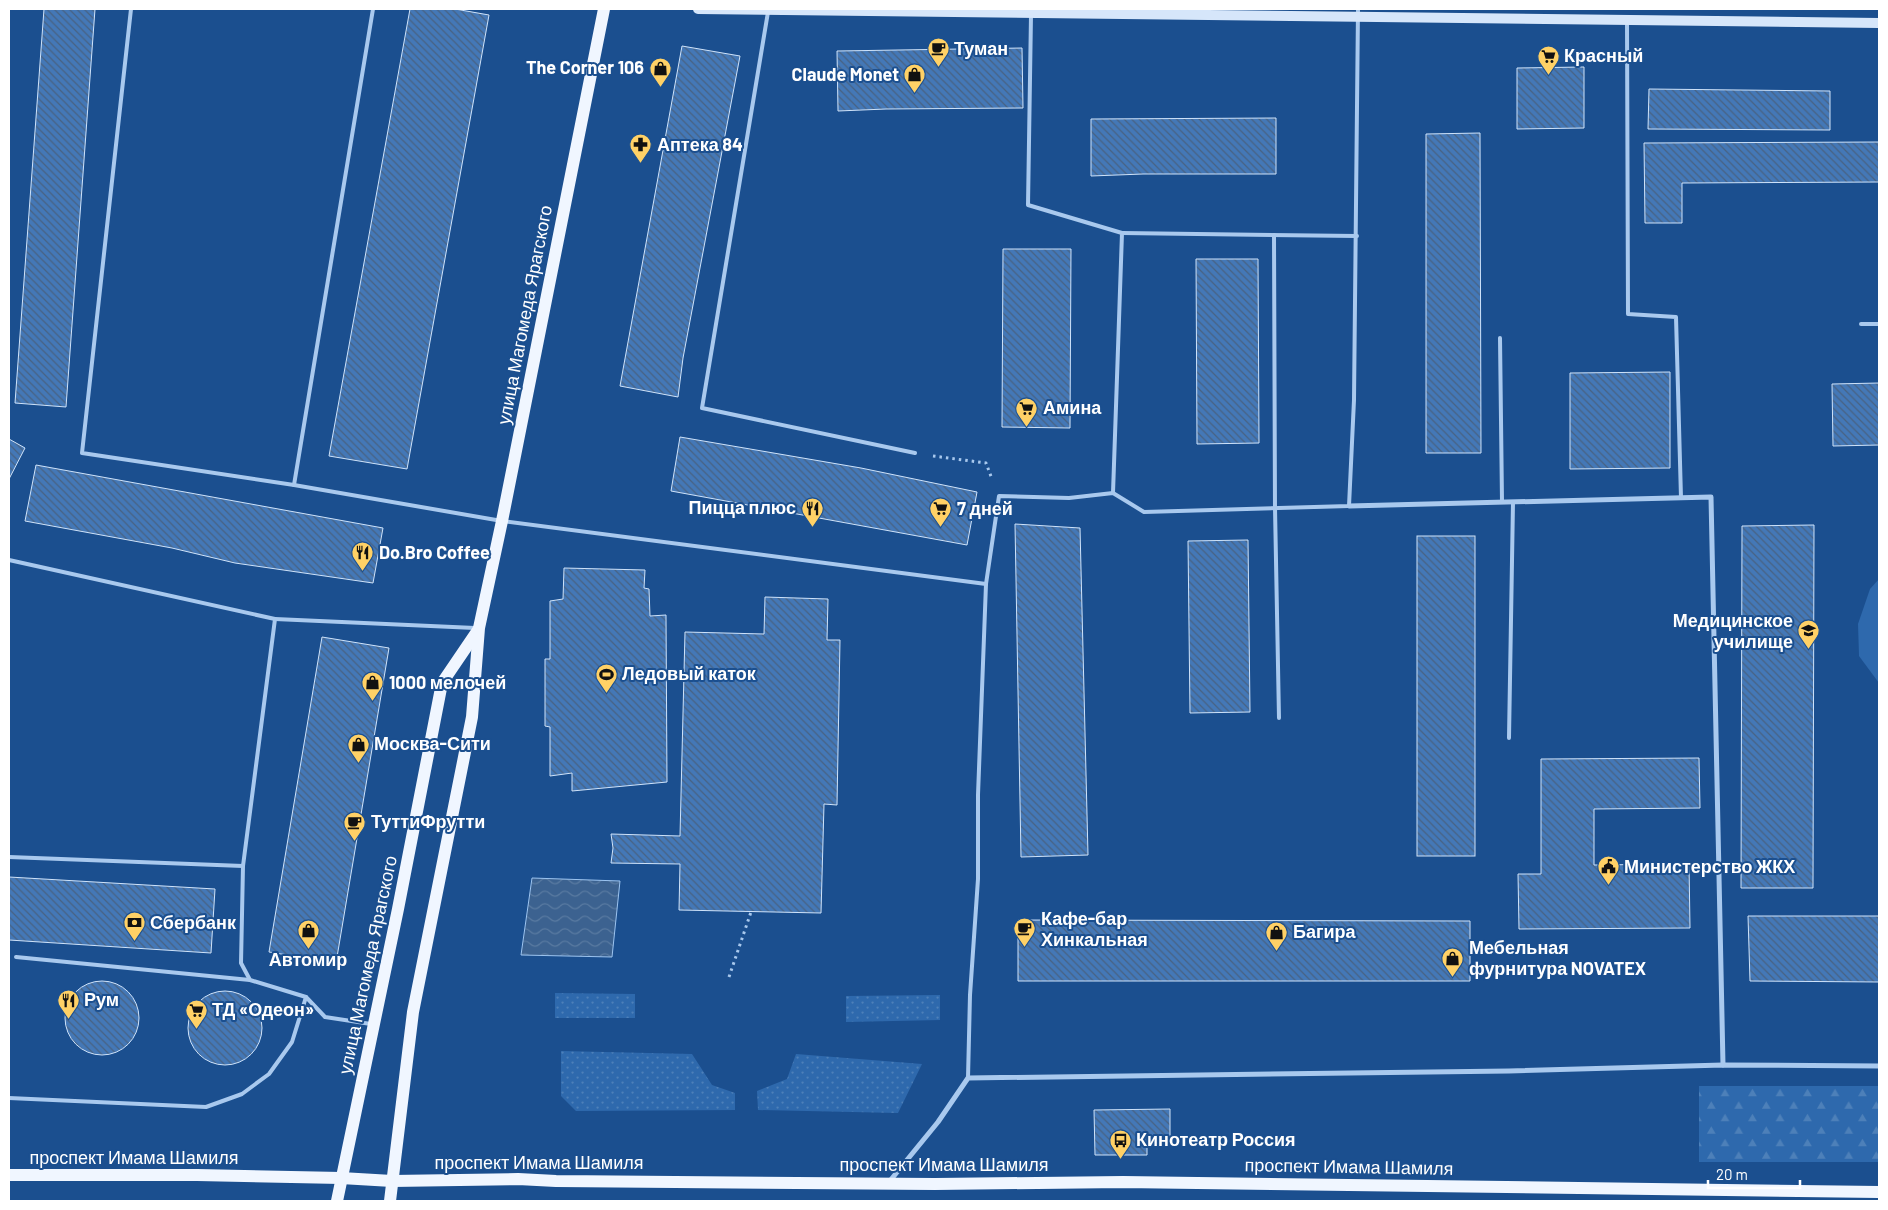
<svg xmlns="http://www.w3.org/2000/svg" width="1888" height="1210" font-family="Barlow,sans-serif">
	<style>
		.grass { fill: url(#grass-dots) }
		.forest { fill: url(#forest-firs) }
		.garden { fill: #2e69ad }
		.water { fill: url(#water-waves); stroke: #9cc4f0 }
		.building { fill: url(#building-back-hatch); stroke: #cfe3fa }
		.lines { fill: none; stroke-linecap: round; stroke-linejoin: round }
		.path { stroke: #a9c9ee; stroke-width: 3; stroke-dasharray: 2.5 4; stroke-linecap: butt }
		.service { stroke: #a9c9ee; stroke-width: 4 }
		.minor { stroke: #a9c9ee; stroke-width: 5 }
		.secondary { stroke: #d6e6fa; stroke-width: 10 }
		.primary { stroke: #f0f6ff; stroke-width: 12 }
		.labels { text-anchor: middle; stroke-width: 4; stroke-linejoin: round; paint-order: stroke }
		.poi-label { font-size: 18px; font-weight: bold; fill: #fff; stroke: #1b4f8f; text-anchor: start }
		.street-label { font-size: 18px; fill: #fff; stroke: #1b4f8f }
	</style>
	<defs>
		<pattern id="grass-dots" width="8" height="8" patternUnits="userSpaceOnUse" patternTransform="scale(1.25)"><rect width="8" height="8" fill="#2e69ad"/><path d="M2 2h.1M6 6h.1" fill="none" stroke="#4d80b9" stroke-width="1.8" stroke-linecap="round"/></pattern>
		<pattern id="forest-firs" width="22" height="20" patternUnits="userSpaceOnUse" patternTransform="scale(1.25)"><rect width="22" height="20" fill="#2e69ad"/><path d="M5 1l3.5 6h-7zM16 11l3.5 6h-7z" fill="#4d80b9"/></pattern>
		<pattern id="water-waves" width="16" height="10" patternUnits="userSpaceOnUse" patternTransform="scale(1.25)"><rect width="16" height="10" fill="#3c6290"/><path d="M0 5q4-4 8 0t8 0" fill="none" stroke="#597aa1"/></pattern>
		<pattern id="building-back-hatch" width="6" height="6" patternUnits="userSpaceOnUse" patternTransform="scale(1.25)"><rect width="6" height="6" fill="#4478b7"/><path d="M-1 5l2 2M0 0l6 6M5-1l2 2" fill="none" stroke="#486282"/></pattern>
	</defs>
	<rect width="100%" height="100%" fill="#1b4f8f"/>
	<!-- grass -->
	<g class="grass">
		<path d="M 555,993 L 635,994 L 635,1018 L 555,1018 Z"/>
		<path d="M 940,995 L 940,1020 L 846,1022 L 846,996 Z"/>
		<path d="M 561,1051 L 692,1054 L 712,1085 L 735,1093 L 735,1110 L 576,1111 L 561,1096 Z"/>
		<path d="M 796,1054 L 922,1064 L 898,1113 L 758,1110 L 757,1091 L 787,1079 Z"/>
	</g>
	<!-- forest -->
	<rect class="forest" x="1699" y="1086" width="180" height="76"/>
	<!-- garden -->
	<path class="garden" d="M 1879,579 L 1879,683 L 1859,656 L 1858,624 L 1870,589 Z"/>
	<!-- water -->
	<path class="water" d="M 532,878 L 620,881 L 612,957 L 521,955 Z"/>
	<!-- building -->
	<g class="building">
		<path d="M 44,9 L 95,9 L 66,407 L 15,403 Z"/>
		<path d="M 410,9 L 455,9 L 489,15 L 407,469 L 329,456 Z"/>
		<path d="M 682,46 L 740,56 L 683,358 L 678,397 L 620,386 Z"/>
		<path d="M 1022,48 L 1023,108 L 886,109 L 838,111 L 837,51 Z"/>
		<path d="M 1584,67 L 1584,128 L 1517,129 L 1517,68 Z"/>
		<path d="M 1649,89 L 1830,91 L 1830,130 L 1648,129 Z"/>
		<path d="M 1276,118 L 1276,174 L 1143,174 L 1091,176 L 1091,119 Z"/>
		<path d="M 1480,133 L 1481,453 L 1426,453 L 1426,134 Z"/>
		<path d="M 1879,142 L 1879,182 L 1682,183 L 1682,223 L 1645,223 L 1644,143 Z"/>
		<path d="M 1003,249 L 1071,249 L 1070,428 L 1002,427 Z"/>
		<path d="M 1196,259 L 1258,259 L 1259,443 L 1197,444 Z"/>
		<path d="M 1670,372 L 1670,468 L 1570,469 L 1570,373 Z"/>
		<path d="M 1879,383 L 1879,445 L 1833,446 L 1832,384 Z"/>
		<path d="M 680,437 L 861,468 L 977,492 L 967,545 L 671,491 Z"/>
		<path d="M 9,439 L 25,448 L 9,479 Z"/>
		<path d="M 36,465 L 383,528 L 373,583 L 235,563 L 172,548 L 25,521 Z"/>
		<path d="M 1015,524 L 1080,528 L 1088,855 L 1021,857 Z"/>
		<path d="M 1814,525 L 1813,888 L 1741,888 L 1742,526 Z"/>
		<rect x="1417" y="536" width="58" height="320"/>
		<path d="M 1248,540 L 1250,712 L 1190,713 L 1188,541 Z"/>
		<path d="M 564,568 L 645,570 L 644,588 L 649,589 L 650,616 L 666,615 L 667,782 L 572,791 L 572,773 L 550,776 L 550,727 L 545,726 L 545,659 L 550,659 L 550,601 L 563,599 Z"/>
		<path d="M 765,597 L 828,599 L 827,640 L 840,640 L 837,805 L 824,804 L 821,913 L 679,910 L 680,864 L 611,863 L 613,848 L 611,834 L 680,836 L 685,632 L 764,634 Z"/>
		<path d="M 322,637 L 389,648 L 336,963 L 269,952 Z"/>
		<path d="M 1699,758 L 1700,808 L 1594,809 L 1594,865 L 1689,864 L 1690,928 L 1519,929 L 1518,874 L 1541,874 L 1541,759 Z"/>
		<path d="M 9,877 L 215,889 L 211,953 L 9,940 Z"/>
		<path d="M 1748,916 L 1879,916 L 1879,982 L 1750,981 Z"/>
		<path d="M 1018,920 L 1470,921 L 1470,981 L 1018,981 Z"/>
		<circle cx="102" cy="1018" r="37"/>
		<circle cx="225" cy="1028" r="37"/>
		<path d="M 1170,1109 L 1170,1142 L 1147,1142 L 1147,1155 L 1095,1155 L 1094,1110 Z"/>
	</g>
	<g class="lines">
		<!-- path -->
		<g class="path">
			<path d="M 933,456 L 986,463 L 992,479"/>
			<path d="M 729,977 L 751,912"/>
		</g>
		<!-- service -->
		<g class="service">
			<path d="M 131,9 L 82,453 L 294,485 L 502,521 L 986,584"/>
			<path d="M 768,12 L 702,408 L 915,453"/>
			<path d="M 1031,15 L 1028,205 L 1122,233 L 1113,493"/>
			<path d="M 1627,20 L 1628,314 L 1676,317 L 1681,498"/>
			<path d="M 1122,233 L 1357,236"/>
			<path d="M 1274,235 L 1275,508 L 1279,718"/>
			<path d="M 1861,324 L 1879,324"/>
			<path d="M 1500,338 L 1502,502"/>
			<path d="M 294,485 L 373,9"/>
			<path d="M 9,560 L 275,619 L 243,866 L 9,857"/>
			<path d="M 275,619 L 475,628"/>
			<path d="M 1509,738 L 1513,502"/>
			<path d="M 243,866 L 241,963 L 250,980 L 306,997 L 325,1017 L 371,1024"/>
			<path d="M 16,957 L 250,980"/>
			<path d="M 968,1078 L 970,995 L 978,879 L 978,795 L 986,584 L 999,496 L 1069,498 L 1113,493 L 1144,512 L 1349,506 L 1354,400 L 1358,9"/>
			<path d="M 9,1098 L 206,1107 L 242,1094 L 269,1074 L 292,1042 L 306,997"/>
		</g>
		<!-- minor -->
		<g class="minor">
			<path d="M 1349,506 L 1711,497 L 1723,1065"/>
			<path d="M 889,1182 L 938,1122 L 968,1078 L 1509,1071 L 1723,1065 L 1879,1066"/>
		</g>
		<!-- secondary -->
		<path class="secondary" d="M 698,9 L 1879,23"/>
		<!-- primary -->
		<g class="primary">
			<path d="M 9,1175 L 197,1175 L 341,1178 L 392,1181 L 518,1179 L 556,1181 L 935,1184 L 1123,1182 L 1879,1192"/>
			<path d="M 337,1201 L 398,909 L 442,683 L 478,630"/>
			<path d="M 390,1201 L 413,1012 L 472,717 L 479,628 L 502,521 L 604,9"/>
		</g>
	</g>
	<!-- icons -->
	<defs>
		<symbol id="cafe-pin" viewBox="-11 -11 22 30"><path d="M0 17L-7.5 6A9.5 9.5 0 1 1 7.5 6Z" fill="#ffd166" stroke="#1b4f8f"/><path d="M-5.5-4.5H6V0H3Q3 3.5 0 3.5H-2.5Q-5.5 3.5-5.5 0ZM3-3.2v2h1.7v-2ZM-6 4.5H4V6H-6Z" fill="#111"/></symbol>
		<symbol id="supermarket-pin" viewBox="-11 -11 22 30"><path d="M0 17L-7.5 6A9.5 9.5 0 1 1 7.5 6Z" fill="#ffd166" stroke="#1b4f8f"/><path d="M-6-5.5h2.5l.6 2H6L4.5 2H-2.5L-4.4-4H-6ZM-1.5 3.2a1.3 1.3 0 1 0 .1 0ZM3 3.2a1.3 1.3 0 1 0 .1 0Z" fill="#111"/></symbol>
		<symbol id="shop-pin" viewBox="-11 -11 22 30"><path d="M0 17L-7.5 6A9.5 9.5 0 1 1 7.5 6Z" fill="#ffd166" stroke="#1b4f8f"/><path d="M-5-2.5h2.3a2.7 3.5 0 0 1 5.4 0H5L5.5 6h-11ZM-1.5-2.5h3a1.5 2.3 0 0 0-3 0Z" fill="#111"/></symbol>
		<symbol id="pharmacy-pin" viewBox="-11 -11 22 30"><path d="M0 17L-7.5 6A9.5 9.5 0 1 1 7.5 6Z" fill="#ffd166" stroke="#1b4f8f"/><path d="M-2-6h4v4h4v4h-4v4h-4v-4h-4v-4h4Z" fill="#111"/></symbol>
		<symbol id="restaurant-pin" viewBox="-11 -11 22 30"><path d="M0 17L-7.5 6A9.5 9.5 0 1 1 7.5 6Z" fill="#ffd166" stroke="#1b4f8f"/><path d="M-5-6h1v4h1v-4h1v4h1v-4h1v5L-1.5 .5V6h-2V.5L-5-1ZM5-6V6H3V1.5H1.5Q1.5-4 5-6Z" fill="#111"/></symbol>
		<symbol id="university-pin" viewBox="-11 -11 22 30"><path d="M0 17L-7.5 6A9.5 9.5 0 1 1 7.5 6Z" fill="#ffd166" stroke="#1b4f8f"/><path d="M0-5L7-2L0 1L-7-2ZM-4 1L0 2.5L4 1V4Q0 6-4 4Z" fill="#111"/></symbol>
		<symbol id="stadium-pin" viewBox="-11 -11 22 30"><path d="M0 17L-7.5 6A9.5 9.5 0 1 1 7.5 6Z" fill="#ffd166" stroke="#1b4f8f"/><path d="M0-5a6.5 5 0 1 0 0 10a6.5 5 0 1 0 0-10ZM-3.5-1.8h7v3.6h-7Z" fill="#111"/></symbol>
		<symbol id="civic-pin" viewBox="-11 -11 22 30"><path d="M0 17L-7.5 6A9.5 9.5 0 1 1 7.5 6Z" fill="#ffd166" stroke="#1b4f8f"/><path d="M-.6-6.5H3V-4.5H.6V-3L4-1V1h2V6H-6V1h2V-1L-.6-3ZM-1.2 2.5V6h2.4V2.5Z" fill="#111"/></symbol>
		<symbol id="bank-pin" viewBox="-11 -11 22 30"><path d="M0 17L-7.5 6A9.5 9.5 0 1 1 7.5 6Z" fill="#ffd166" stroke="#1b4f8f"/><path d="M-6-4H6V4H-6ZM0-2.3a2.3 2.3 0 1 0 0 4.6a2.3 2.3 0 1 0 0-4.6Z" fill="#111"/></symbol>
		<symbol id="bus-pin" viewBox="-11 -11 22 30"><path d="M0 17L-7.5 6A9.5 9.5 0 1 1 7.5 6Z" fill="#ffd166" stroke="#1b4f8f"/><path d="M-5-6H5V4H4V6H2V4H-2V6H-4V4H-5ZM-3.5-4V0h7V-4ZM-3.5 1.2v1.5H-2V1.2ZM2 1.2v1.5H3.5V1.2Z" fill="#111"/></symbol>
	</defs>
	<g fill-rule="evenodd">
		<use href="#cafe-pin" x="926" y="36" width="25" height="34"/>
		<use href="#supermarket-pin" x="1536" y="44" width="25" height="34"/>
		<use href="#shop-pin" x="648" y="56" width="25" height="34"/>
		<use href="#shop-pin" x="902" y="62" width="25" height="34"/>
		<use href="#pharmacy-pin" x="628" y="132" width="25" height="34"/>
		<use href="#supermarket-pin" x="1014" y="396" width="25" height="34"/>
		<use href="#restaurant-pin" x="800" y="496" width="25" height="34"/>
		<use href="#supermarket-pin" x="928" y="496" width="25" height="34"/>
		<use href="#restaurant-pin" x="350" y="540" width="25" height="34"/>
		<use href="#university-pin" x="1796" y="618" width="25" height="34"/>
		<use href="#stadium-pin" x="594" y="662" width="25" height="34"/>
		<use href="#shop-pin" x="360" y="670" width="25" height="34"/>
		<use href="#shop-pin" x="346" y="732" width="25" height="34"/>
		<use href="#cafe-pin" x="342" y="810" width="25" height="34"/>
		<use href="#civic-pin" x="1596" y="854" width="25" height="34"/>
		<use href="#bank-pin" x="122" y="910" width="25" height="34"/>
		<use href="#cafe-pin" x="1012" y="916" width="25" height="34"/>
		<use href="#shop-pin" x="296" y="918" width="25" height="34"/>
		<use href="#shop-pin" x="1264" y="920" width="25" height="34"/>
		<use href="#shop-pin" x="1440" y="946" width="25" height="34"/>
		<use href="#restaurant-pin" x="56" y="988" width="25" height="34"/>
		<use href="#supermarket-pin" x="184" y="998" width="25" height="34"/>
		<use href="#bus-pin" x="1108" y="1128" width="25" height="34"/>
	</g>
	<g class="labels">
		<!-- poi labels -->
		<g class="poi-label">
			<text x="954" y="55">Туман</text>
			<text x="1564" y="62">Красный</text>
			<text x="644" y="74" text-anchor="end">The Corner 106</text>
			<text x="899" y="81" text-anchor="end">Claude Monet</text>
			<text x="657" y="151">Аптека 84</text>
			<text x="1043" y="414">Амина</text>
			<text x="796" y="514" text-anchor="end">Пицца плюс</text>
			<text x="957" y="515">7 дней</text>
			<text x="379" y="559">Do.Bro Coffee</text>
			<text x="1793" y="627" text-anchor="end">Медицинское<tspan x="1793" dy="21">училище</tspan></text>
			<text x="622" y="680">Ледовый каток</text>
			<text x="389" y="689">1000 мелочей</text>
			<text x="374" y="750">Москва-Сити</text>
			<text x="371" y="828">ТуттиФрутти</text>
			<text x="1624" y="873">Министерство ЖКХ</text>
			<text x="1041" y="925">Кафе-бар<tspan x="1041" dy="21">Хинкальная</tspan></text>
			<text x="150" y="929">Сбербанк</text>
			<text x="1293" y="938">Багира</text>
			<text x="1469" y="954">Мебельная<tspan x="1469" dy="21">фурнитура NOVATEX</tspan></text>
			<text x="308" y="966" text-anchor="middle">Автомир</text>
			<text x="84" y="1006">Рум</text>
			<text x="212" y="1016">ТД «Одеон»</text>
			<text x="1136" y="1146">Кинотеатр Россия</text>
		</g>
		<!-- street labels -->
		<g class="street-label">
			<text transform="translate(525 315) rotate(-79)" y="6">улица Магомеда Ярагского</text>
			<text transform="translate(368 965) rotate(-78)" y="6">улица Магомеда Ярагского</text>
			<text x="134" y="1164">проспект Имама Шамиля</text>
			<text x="539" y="1169">проспект Имама Шамиля</text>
			<text x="944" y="1171">проспект Имама Шамиля</text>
			<text transform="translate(1349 1167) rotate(1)" y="6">проспект Имама Шамиля</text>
		</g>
	</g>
	<!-- border -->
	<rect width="1888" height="1210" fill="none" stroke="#ffffff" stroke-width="20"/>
	<!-- scale -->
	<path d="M1708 1180v8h92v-8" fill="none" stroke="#ffffff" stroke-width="2.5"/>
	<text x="1716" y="1180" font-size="15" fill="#ffffff" stroke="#1b4f8f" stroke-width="4" paint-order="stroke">20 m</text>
</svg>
